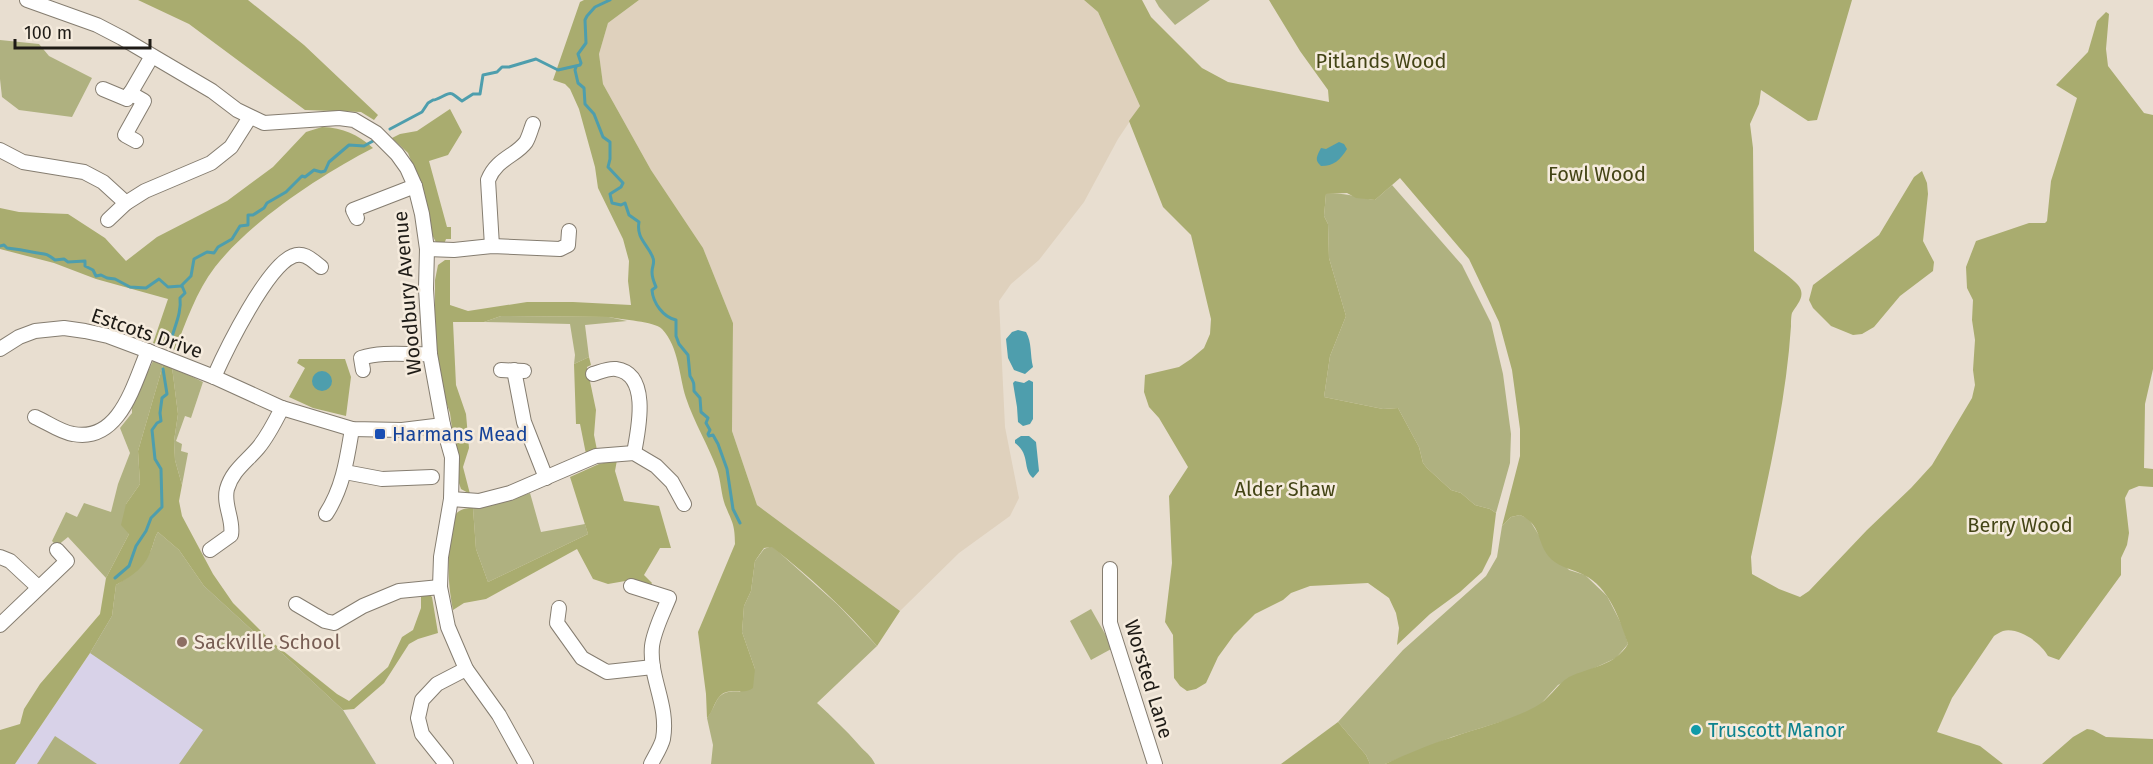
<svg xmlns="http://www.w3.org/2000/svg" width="2153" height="764" font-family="'Fira Sans',sans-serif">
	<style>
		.built { fill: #dfd1bd }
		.education { fill: #d8d2e8 }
		.green { fill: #afb180 }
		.forest { fill: #a9ac6f }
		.water { fill: #4e9ead }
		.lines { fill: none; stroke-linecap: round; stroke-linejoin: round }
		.stream { stroke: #4e9ead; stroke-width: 3 }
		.minor-casing { stroke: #857d70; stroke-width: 16 }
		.minor { stroke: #fff; stroke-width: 14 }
		.transit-dot { fill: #1a4fb4; stroke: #f5ebdd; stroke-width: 2 }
		.education-dot { fill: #8d6e63; stroke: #f5ebdd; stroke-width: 2 }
		.culture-dot { fill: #0f9aa8; stroke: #f5ebdd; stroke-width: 2 }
		.labels { text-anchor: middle; stroke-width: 5; stroke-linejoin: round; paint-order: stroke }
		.park-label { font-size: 20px; fill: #434415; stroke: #f5ebdd }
		.street-label { font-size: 20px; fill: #1e1b16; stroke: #f5ebdd }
		.transit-label { font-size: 20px; fill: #164399; stroke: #f5ebdd; text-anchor: start }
		.education-label { font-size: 20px; fill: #785e54; stroke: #f5ebdd; text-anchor: start }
		.culture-label { font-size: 20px; fill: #0d838f; stroke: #f5ebdd; text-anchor: start }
	</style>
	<rect width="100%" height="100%" fill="#e8ded0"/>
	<!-- built -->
	<path class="built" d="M 639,0 L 1084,0 L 1098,12 L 1140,106 L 1118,139 L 1084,202 L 1039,260 L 1011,284 L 999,301 L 1005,427 L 1019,498 L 1010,516 L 959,553 L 900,611 L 757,505 L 732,431 L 733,323 L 703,248 L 651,170 L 603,84 L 599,54 L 608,23 Z"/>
	<!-- education -->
	<path class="education" d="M 204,586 L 253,631 L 283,654 L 343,710 L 376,764 L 15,764 L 90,653 L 112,616 Z"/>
	<!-- green -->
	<g class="green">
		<path d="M 1155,0 L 1210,0 L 1175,25 L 1159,7 Z"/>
		<path d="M 0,40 L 39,44 L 49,56 L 92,78 L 72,117 L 19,110 L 2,97 L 0,79 Z"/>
		<path d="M 1392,185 L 1462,265 L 1491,323 L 1503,374 L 1511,434 L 1510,463 L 1496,513 L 1490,509 L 1475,505 L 1461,493 L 1451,490 L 1427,468 L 1423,463 L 1419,447 L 1398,408 L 1383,409 L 1324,397 L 1330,356 L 1346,316 L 1329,258 L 1328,224 L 1324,216 L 1326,194 C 1344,192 1358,198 1375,200 Z"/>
		<path d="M 501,316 L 609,317 L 627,321 L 585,325 L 589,357 L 574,364 L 575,355 L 570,324 L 484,322 Z"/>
		<path d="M 153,361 L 163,365 L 138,451 L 140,484 L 126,504 L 129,534 L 106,578 L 68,537 L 57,546 L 52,541 L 66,512 L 77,517 L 84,503 L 111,512 L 118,484 L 130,453 L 120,428 L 132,413 L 132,404 Z"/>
		<path d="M 172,367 L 203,382 L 191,418 L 185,416 L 176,441 L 182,444 L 181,451 L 188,453 L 182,485 L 175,460 L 174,441 L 178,414 Z"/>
		<path d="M 530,493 L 541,532 L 585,524 L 588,534 L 488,582 L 476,549 L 473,508 L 503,502 Z"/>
		<path d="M 1520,515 L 1529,519 L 1540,537 L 1569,570 L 1585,575 L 1607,596 L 1623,627 L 1628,644 L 1616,658 L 1558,685 L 1539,706 L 1516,717 L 1452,737 L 1385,764 L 1370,764 L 1366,755 L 1338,722 L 1403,650 L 1486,576 L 1497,557 L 1502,526 L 1511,517 Z"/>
		<path d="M 158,532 L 179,550 L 204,586 L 253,631 L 283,654 L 343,710 L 376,764 L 179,764 L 203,730 L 90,653 L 112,616 L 116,585 C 131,576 143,566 151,550 C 154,544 154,538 158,532 Z"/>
		<path d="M 772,546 L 838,605 L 877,646 L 817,703 C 832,717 846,730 859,745 C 865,752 871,755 875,764 L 711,764 L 713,745 L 707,718 C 718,704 715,688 740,692 L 755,669 L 742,632 L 744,606 L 751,591 L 755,561 L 764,549 Z"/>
		<path d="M 1091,609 L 1113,648 L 1091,660 L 1070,621 Z"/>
		<path d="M 55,736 L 97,764 L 37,764 Z"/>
	</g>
	<!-- forest -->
	<g class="forest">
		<path d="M 138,0 L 248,0 L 304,45 L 378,115 L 374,120 L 361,112 L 305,110 L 189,24 Z"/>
		<path d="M 584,0 L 639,0 L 608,23 L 599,54 L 603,84 L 651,170 L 703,248 L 733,323 L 732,431 L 757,505 L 900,611 L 877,646 C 845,609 809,576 772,547 L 764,548 L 755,561 L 751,591 L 744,606 L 742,632 L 755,669 L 753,688 C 743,696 729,686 720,696 C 714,702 713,712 707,718 L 706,694 L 698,632 L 735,544 C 735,524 732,522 725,505 C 721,494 721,481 717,469 C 708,445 694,422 686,398 C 679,376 679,347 662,329 C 654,321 622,320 609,317 L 501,316 L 484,322 L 453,322 L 456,385 L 466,414 L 469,448 L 463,467 L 470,494 L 461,489 L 459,483 L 450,413 L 442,391 L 435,347 L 435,280 L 438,265 L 445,260 L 450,260 L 450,305 L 468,311 L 527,302 L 573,302 L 631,305 L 628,281 L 629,261 L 623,239 L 598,188 L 595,167 L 579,109 L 570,89 L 565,84 L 553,80 L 580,2 Z"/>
		<path d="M 1084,0 L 1142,0 L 1151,17 L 1202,68 L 1228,82 L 1329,102 L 1328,90 L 1300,51 L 1269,0 L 1852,0 L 1817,120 L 1808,121 L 1761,90 L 1759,104 L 1750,124 L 1753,148 L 1754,251 C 1763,258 1797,280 1800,288 C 1805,298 1796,305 1792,313 C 1791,316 1791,323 1791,326 C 1786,404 1767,481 1751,557 L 1752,574 L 1779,589 L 1800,597 L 1809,591 L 1867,530 L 1911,488 L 1932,465 L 1972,398 L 1975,385 L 1973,370 L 1975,340 L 1972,320 L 1973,300 L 1967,288 L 1966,267 L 1976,241 L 2029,223 L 2045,223 L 2047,221 L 2051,181 L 2077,98 L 2056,85 L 2088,52 L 2097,21 L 2106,12 L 2109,14 L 2106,49 L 2108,66 L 2144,113 L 2153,115 L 2153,369 L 2145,404 L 2144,468 L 2153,469 L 2153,487 L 2139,486 L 2129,490 L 2125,498 L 2129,533 L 2127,545 L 2121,558 L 2121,575 L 2059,660 L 2048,656 C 2041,643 2019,627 2003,631 C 2000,632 1997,634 1994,636 L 1952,698 L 1937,732 L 1980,746 L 2003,764 L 1385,764 C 1407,754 1430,744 1453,737 C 1481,727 1509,721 1535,707 C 1549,700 1556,685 1569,677 C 1590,667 1615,666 1628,644 C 1620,620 1609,587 1584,575 C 1573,569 1561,568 1551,559 C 1536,544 1543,525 1520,515 L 1511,517 L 1502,526 L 1520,456 L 1520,429 L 1512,370 L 1499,322 L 1469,259 L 1400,178 L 1375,200 L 1356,198 L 1347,193 L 1326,194 L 1324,216 L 1328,224 L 1329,258 L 1346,316 L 1330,356 L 1324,397 L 1383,409 L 1398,408 L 1419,447 L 1423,463 L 1427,468 L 1451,490 L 1461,493 L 1475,505 L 1490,509 L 1496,513 L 1491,554 L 1482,572 L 1460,592 L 1430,614 L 1397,645 L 1399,628 L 1396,613 L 1389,598 L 1368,583 L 1310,586 L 1291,593 L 1283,600 L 1255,614 L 1234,635 L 1218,657 L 1206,683 L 1196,689 L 1187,691 L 1180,686 L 1174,678 L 1173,635 L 1165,622 L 1172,563 L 1169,496 L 1188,467 L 1159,418 L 1149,407 L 1144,392 L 1145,375 L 1179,367 L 1191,359 L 1204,348 L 1210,334 L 1211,319 L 1191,235 L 1163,207 L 1129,121 L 1140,106 L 1098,12 Z"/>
		<path d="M 450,109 L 462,132 L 448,155 L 429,161 L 447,227 L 451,227 L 451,239 L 446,239 L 443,247 L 437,244 L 431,233 L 420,183 L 408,153 L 392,138 L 400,134 L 417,131 Z"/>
		<path d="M 322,127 C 344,128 357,134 373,148 C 321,175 252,220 215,267 C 196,292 186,322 175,350 L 153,343 L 168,299 L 96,279 L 54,263 L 0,249 L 0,208 L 19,212 L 68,214 L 105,238 L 126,261 L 157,237 L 227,201 L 273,167 L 306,132 Z"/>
		<path d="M 1922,171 L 1927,183 L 1928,194 L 1923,241 L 1934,262 L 1933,271 L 1900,296 L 1874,327 L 1862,334 L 1853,335 L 1831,326 L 1813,308 L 1809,300 L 1813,285 L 1879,235 L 1914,177 Z"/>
		<path d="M 589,357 L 591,365 L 587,367 L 596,410 L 594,435 L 597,450 L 586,454 L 580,424 L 576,424 L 574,364 Z"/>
		<path d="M 299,359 L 345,359 L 351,377 L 346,416 L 313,408 L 289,397 L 305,368 L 297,363 Z"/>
		<path d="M 163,365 L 172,367 L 178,414 L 174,441 L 175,460 L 182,485 L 179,501 L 182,516 L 213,574 L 233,603 L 272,642 L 337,694 L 349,701 L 388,667 L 402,637 L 413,630 L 421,608 L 421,594 L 429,594 L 432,597 L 438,633 L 418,639 L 409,644 L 384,683 L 354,709 L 343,710 L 283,654 L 253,631 L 204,586 L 179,550 L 158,532 C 154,538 154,544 151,550 C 145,568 132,576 116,585 L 112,616 L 90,653 L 15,764 L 0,764 L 0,730 L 20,724 L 24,709 L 40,684 L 100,614 L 106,578 L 129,534 L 121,525 L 126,504 L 140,484 L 138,451 Z"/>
		<path d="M 617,460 L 615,471 L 624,501 L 659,506 L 671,548 L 660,548 L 644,575 L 652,583 L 647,590 L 631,580 L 608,584 L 593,579 L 577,549 L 486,599 L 464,603 L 453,610 C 446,574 448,552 454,516 C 460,509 464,508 473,508 L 476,549 L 488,582 L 588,534 L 570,477 L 599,464 Z"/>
		<path d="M 1338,722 L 1366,755 L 1370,764 L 1281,764 Z"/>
		<path d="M 2087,729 L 2093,730 L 2106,737 L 2153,739 L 2153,764 L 2042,764 L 2073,737 Z"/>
	</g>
	<!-- water -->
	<g class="water">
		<path d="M 1339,142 L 1344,144 L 1347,149 C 1340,160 1334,166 1321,166 C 1314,160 1317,156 1321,148 L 1326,149 Z"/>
		<path d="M 1018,330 L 1026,332 C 1032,342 1030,355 1033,367 L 1025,374 L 1014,370 L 1008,358 L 1006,339 L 1012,332 Z"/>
		<circle cx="322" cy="381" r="10"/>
		<path d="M 1029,380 L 1033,382 L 1033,419 L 1030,424 L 1023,426 L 1018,422 L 1017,407 L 1013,383 L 1015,381 L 1024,383 Z"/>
		<path d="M 1021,436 L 1029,436 L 1036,442 L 1039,471 L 1033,478 C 1022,469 1031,455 1015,443 L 1015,440 Z"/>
	</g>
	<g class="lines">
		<!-- stream -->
		<g class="stream">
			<path d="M 576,67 L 575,70 L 578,83 L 584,88 L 585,104 L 594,114 L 603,137 L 610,142 L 610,159 L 608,167 L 623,183 L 621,187 L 610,194 L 612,203 L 621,205 L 625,203 L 629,215 L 639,222 C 636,239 648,244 653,258 C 655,263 652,266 652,272 C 652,278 654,282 656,287 L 652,290 C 653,303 663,317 676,320 L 676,336 L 679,344 L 688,355 L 690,376 C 694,382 694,383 694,391 L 700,398 L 701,412 L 708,418 L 706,423 L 710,430 L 708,434 L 709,436 L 713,435 L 718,444 L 727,469 L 733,509 L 740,523"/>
			<path d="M 390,129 L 422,112 L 428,103 L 433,100 C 440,100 448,90 454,95 C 457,97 459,99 462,101 L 473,94 L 480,94 L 483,75 L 497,72 L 502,67 L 509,67 L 536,59 L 558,70 L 580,65 L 581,63 L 578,54 L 586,43 L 585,20 L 587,16 L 595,7 L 610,0"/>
			<path d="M 0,246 L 4,245 L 7,248 C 16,249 23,250 32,252 C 44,255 44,251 55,260 L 64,259 L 68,262 L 85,261 L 85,266 L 93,270 L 96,276 L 101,275 L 107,278 L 115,279 L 130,287 L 146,288 L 159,279 L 168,287 L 181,286 L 191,276 L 194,259 L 207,252 L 214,253 L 218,247 L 232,239 L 240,226 L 248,225 L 248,215 L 253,215 L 264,208 L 267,203 L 286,192 L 302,176 L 305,177 L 314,170 L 321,172 L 325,171 L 329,162 L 349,145 L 364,146 L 373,141"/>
			<path d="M 170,345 C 173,329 182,314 180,298 L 185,293 L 182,286"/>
			<path d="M 115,578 L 129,566 L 136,546 L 146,531 L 151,518 L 162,507 L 161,469 L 155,459 L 152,430 L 157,423 L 161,421 L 160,413 L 162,398 L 167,394 L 163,369"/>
		</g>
		<defs>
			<g id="minor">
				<path d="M 27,0 L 97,25 L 122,38 L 212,91 L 237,110 L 264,123 L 339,118 L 354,120 L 376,133 L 397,154 L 407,168 L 415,186 L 422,214 L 427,249 L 426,289 L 430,354 L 443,425 L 452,457 L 451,499 L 441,557 L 440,587 L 448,627 L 466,669 L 499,715 L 526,764"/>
				<path d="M 103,89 L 127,99 L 152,56"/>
				<path d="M 130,93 L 144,101 L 125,135 L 136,141"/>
				<path d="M 0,150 L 23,162 L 84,172 L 103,182 L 126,203"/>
				<path d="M 357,218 L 353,210 L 415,186"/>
				<path d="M 108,220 L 126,203 L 145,191 L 211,163 L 231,147 L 250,117"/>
				<path d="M 492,246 L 488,180 C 497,158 516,156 526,142 C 529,137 531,129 533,124"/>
				<path d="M 427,249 L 454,250 L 492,246 L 560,249 L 568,245 L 569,231"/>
				<path d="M 0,349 L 19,337 L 35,331 L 64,328 L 85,331 L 108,336 L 148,351 L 214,377 L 282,408 L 352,429 L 402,430 L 443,425"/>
				<path d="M 363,370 L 361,358 C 383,351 407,355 430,354"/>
				<path d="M 501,370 L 524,371"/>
				<path d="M 514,370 L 524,422 L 546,478"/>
				<path d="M 593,374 C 600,372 608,368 616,369 C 651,374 638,431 634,453"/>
				<path d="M 214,377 C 226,350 267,266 293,256 C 304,251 313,261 321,267"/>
				<path d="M 35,417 C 47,422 60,432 73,434 C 120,443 134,383 148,351"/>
				<path d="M 345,472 L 382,479 L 432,477"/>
				<path d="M 451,499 L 479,501 L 510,493 L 596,456 L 634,453 L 656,466 L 672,482 L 684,504"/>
				<path d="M 326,514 C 343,488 347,459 352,429"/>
				<path d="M 210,550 L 231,535 C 234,520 223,505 227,489 C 232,471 246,462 258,448 C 268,436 275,422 282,408"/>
				<path d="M 0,557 L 10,561 L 38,587"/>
				<path d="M 1110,569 L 1110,623 L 1155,764"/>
				<path d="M 631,586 L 669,598 C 663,613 654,630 652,646 C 649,678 669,705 663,739 C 661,747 655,756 651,764"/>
				<path d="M 296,604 L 325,621 L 334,623 L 363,606 L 399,591 L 440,587"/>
				<path d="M 559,608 L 557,623 L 582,658 L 607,672 L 653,667"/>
				<path d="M 0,625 L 67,561 L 57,550"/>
				<path d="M 446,764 L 422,734 L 418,718 L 422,700 L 437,684 L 466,669"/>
			</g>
		</defs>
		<!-- minor casing -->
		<use href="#minor" class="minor-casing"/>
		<!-- minor -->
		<use href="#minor" class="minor"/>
	</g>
	<!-- markers -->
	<rect class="transit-dot" x="374" y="428" width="12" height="12" rx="3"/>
	<circle class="education-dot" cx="182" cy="642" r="6"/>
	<circle class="culture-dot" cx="1696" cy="730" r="6"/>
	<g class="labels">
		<!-- park labels -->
		<g class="park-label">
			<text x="1381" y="68">Pitlands Wood</text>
			<text x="1597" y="181">Fowl Wood</text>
			<text x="1285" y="496">Alder Shaw</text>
			<text x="2020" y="532">Berry Wood</text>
		</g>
		<!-- street labels -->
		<g class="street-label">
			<text transform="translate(407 293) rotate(-95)" y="7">Woodbury Avenue</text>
			<text transform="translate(147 333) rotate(19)" y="7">Estcots Drive</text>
			<text transform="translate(1149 679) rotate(73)" y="7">Worsted Lane</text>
		</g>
		<!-- transit labels -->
		<g class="transit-label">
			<text x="392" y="441">Harmans Mead</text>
		</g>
		<!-- education labels -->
		<g class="education-label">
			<text x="194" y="649">Sackville School</text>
		</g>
		<!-- culture labels -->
		<g class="culture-label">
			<text x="1708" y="737">Truscott Manor</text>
		</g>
	</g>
	<!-- scale -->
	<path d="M15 39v9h135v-9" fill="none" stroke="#1e1b16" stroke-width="3"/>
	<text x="24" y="39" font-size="18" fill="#1e1b16" stroke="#f5ebdd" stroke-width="4.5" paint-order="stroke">100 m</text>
</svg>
